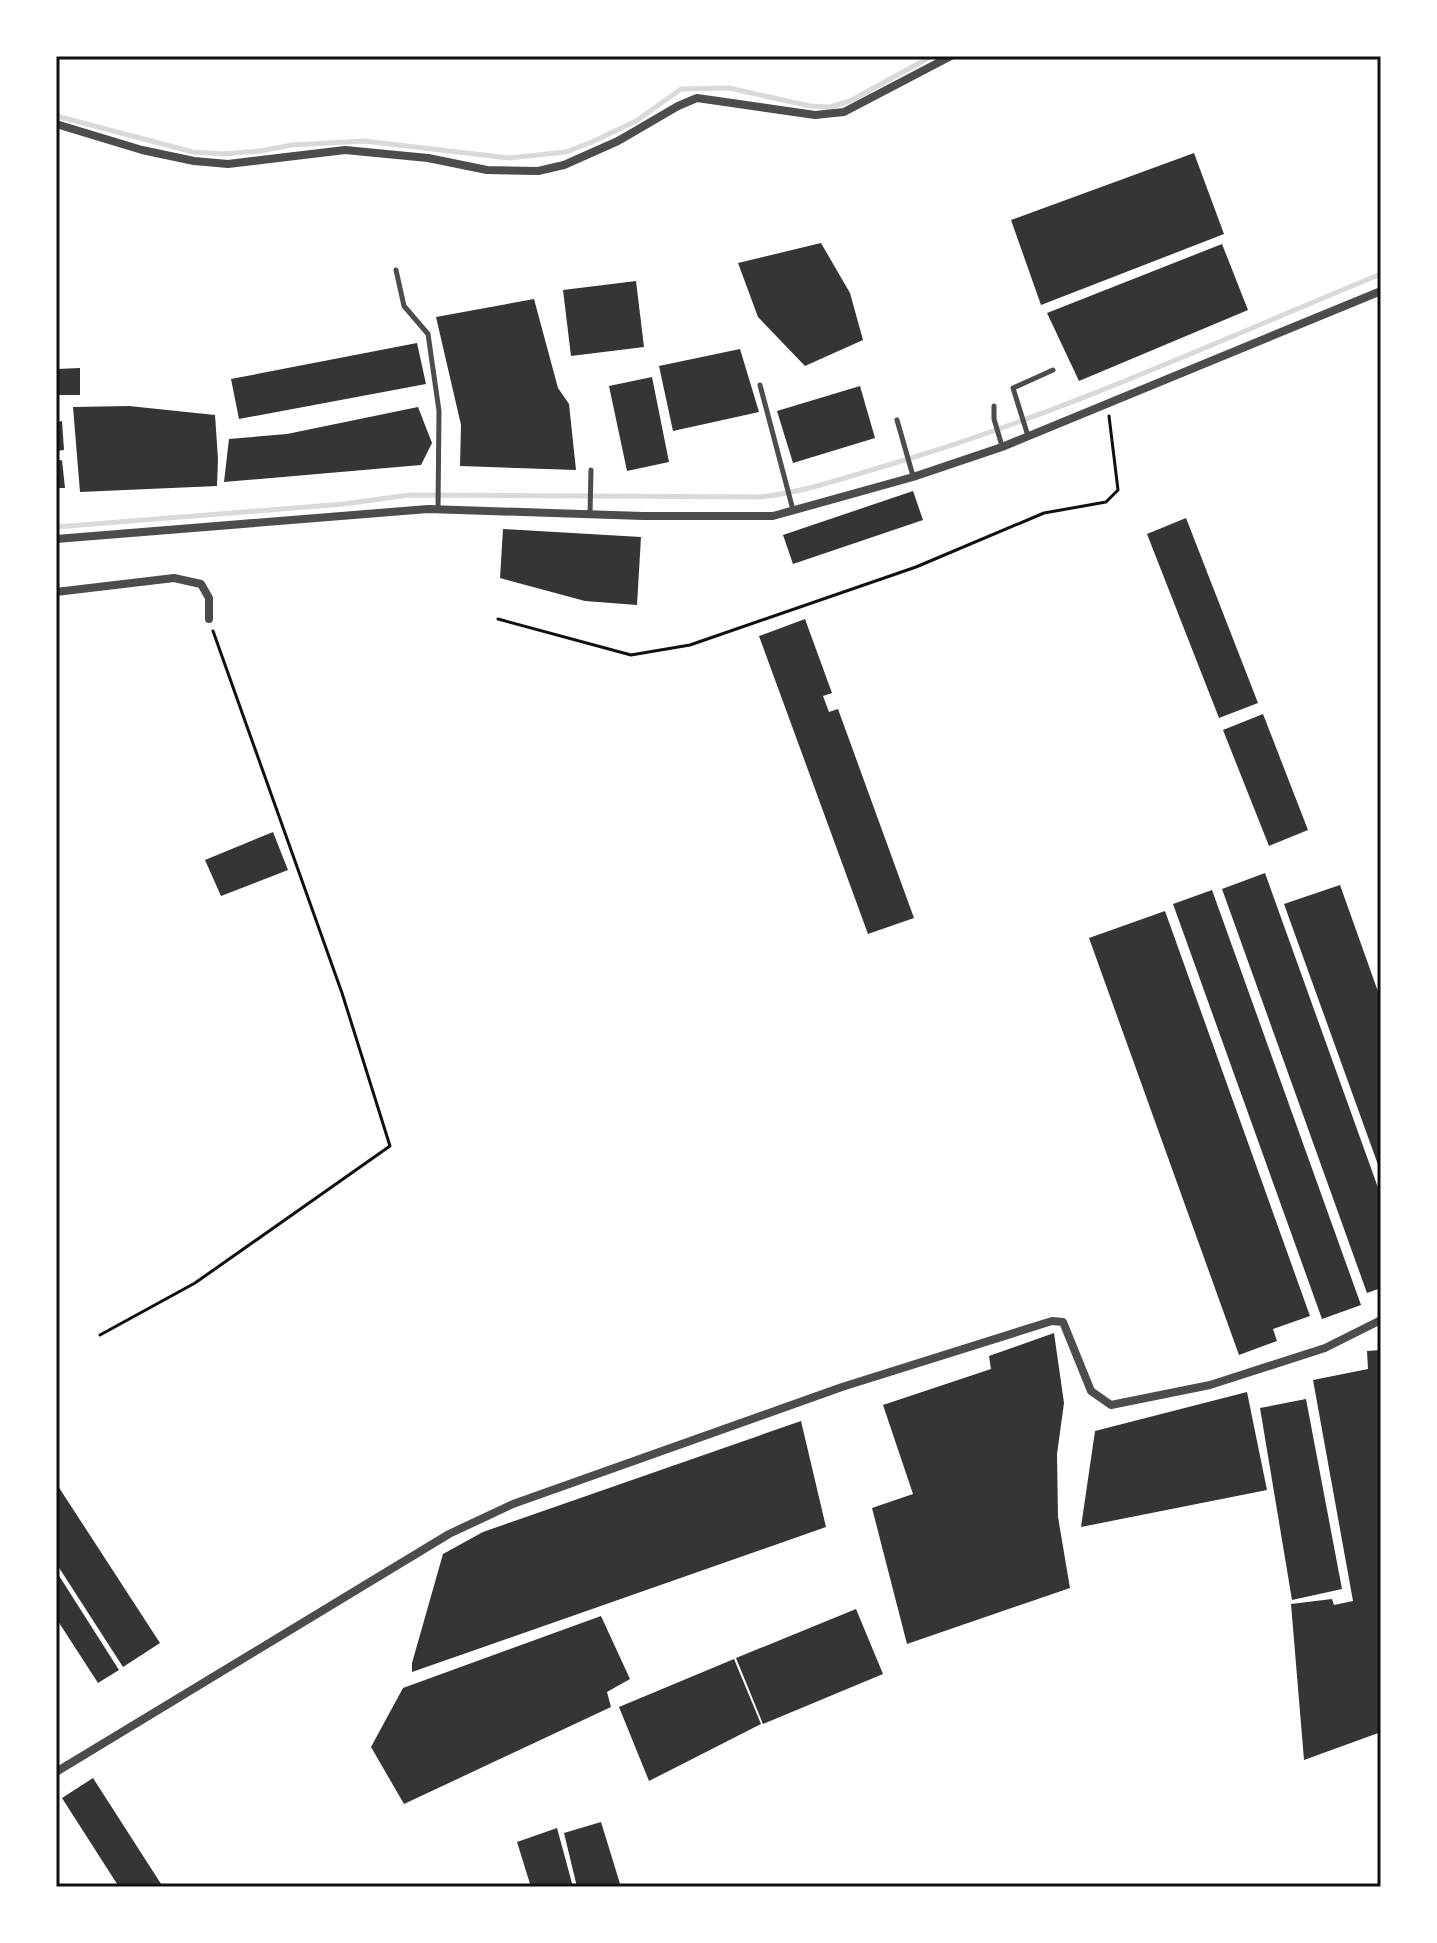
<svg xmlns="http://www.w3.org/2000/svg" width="1437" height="1943" font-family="'Work Sans',sans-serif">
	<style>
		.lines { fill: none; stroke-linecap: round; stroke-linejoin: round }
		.stream { stroke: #d9d9d9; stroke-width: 5 }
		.building { fill: #353535 }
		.path { stroke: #111; stroke-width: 3 }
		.service { stroke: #4c4c4c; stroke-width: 5 }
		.minor { stroke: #4c4c4c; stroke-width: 8 }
		.neatline { fill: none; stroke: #111; stroke-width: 3 }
	</style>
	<rect width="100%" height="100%" fill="#fff"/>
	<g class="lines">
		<!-- stream -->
		<g class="stream">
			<path d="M 56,116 L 193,152 L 223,154 L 260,151 L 292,145 L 364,141 L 509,158 L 566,152 L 592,142 L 636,121 L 681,89 L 729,88 L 810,106 L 830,107 L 850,101 L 932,56"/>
			<path d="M 56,527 L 344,504 L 409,495 L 760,497 C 806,492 850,476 895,463 C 1061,414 1220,340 1381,274"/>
		</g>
	</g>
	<!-- building -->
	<g class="building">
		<path d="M 1194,153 L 1224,234 L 1041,305 L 1011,220 Z"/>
		<path d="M 821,243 L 850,293 L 863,340 L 805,366 L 758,317 L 738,263 Z"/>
		<path d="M 1222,244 L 1248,310 L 1079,381 L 1047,313 Z"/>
		<path d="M 636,281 L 644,347 L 571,356 L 563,290 Z"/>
		<path d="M 534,299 L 558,388 L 569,404 L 576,470 L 460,466 L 461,425 L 436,317 Z"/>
		<path d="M 417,343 L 426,384 L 239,419 L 231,379 Z"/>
		<path d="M 740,349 L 759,412 L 673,431 L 659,366 Z"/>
		<path d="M 80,368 L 80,395 L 56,395 L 56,369 Z"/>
		<path d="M 652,377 L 669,462 L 627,471 L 609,386 Z"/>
		<path d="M 860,386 L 875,438 L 793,463 L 777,411 Z"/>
		<path d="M 129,406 L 215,415 L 218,459 L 217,486 L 80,492 L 73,407 Z"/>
		<path d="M 418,407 L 432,443 L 421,465 L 224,482 L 229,439 L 287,434 Z"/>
		<path d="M 62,421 L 64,450 L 56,451 L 56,422 Z"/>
		<path d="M 62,460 L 65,488 L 56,488 L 56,461 Z"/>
		<path d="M 913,491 L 923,520 L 793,564 L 783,535 Z"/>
		<path d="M 1186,518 L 1258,703 L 1219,718 L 1147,534 Z"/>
		<path d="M 503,529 L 641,537 L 637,605 L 585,601 L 500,578 Z"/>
		<path d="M 805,619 L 832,693 L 823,696 L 829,712 L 838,709 L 914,918 L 868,934 L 759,636 Z"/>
		<path d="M 1263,714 L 1308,830 L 1269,846 L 1223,730 Z"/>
		<path d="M 273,832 L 288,870 L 221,896 L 205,860 Z"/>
		<path d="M 1265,873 L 1381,1196 L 1381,1288 L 1367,1293 L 1222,889 Z"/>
		<path d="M 1340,885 L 1381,1000 L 1381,1173 L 1284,904 Z"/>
		<path d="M 1212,890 L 1361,1305 L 1322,1319 L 1173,904 Z"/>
		<path d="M 1165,911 L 1310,1316 L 1273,1329 L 1277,1341 L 1239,1355 L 1089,938 Z"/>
		<path d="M 1054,1333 L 1064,1403 L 1057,1454 L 1058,1517 L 1070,1588 L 907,1644 L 872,1508 L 913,1494 L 883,1405 L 991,1369 L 989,1356 Z"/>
		<path d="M 1381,1350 L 1381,1732 L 1304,1760 L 1291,1604 L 1332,1599 L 1334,1605 L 1353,1601 L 1313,1380 L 1368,1369 L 1367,1351 Z"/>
		<path d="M 1247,1392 L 1267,1490 L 1081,1527 L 1095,1431 Z"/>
		<path d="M 1306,1399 L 1342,1589 L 1292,1600 L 1260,1408 Z"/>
		<path d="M 801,1421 L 826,1527 L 412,1672 L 412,1663 L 443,1554 L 483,1532 Z"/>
		<path d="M 56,1483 L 160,1643 L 123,1667 L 56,1563 Z"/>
		<path d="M 56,1571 L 119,1670 L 98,1683 L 56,1618 Z"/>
		<path d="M 856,1609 L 883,1674 L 763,1724 L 736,1658 Z"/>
		<path d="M 601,1616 L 630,1679 L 607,1692 L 611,1707 L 404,1804 L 371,1747 L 403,1688 Z"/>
		<path d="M 734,1659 L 761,1724 L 649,1781 L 619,1707 Z"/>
		<path d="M 93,1778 L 163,1887 L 119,1887 L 62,1798 Z"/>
		<path d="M 601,1822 L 621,1887 L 577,1887 L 564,1833 Z"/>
		<path d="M 557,1828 L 573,1887 L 531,1887 L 517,1842 Z"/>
	</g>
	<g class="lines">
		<!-- path -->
		<g class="path">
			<path d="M 498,619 L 631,655 L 690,645 L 916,567 L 1044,513 L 1106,502 L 1118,490 L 1109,416"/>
			<path d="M 100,1335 L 195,1283 L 390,1146 L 342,993 L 213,631"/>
		</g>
		<!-- service -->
		<g class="service">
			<path d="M 396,270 L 404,306 L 428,334 L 439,411 L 438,509"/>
			<path d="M 760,385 L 793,510"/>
			<path d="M 994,406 L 994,419 L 1002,446"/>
			<path d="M 897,420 L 913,476"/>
			<path d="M 1028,436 L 1013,388 L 1053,370"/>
			<path d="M 590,514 L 591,470"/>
		</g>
		<!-- minor -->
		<g class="minor">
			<path d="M 56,124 L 142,150 L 194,161 L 228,164 L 345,150 L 428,158 L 487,170 L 538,171 L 564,165 L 618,141 L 678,106 L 697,98 L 815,115 L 844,112 L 951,56"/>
			<path d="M 56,539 L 428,509 L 643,516 L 773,516 L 913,477 L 1002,447 L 1381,291"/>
			<path d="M 56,592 L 174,578 L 201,584 L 209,598 L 209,619"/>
			<path d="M 56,1772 L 449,1534 L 513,1504 L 842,1387 L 1052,1321 L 1063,1322 L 1091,1391 L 1111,1405 L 1210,1385 L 1325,1348 L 1381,1320"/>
		</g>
	</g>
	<!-- border -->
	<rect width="1437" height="1943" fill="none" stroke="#ffffff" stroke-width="116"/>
	<rect x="58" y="58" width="1321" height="1827" class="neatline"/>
</svg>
